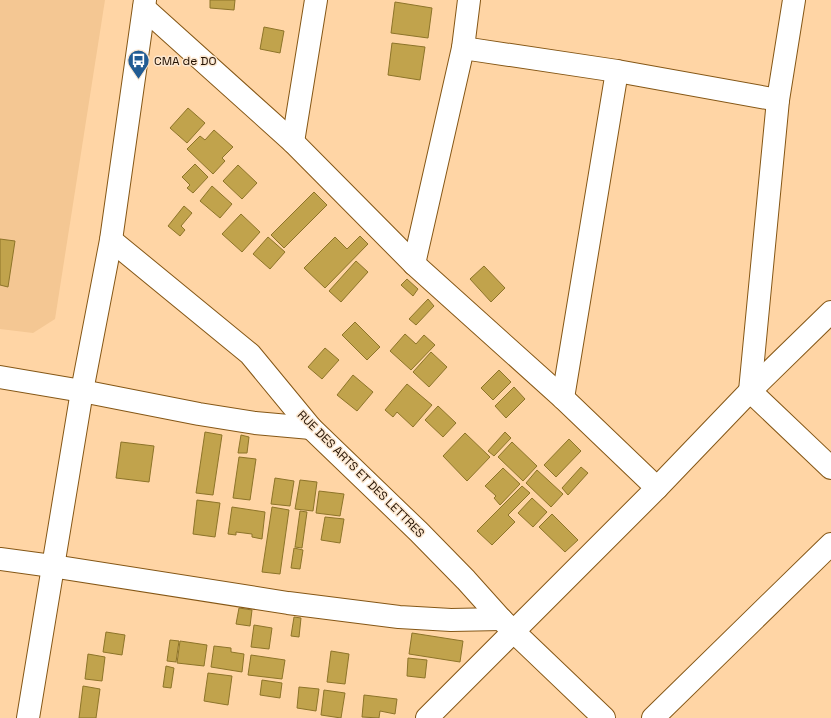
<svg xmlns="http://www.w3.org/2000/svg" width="831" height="718" font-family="'Space Grotesk',sans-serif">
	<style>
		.built { fill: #f4c793 }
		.building { fill: #c1a34c; stroke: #8d7429 }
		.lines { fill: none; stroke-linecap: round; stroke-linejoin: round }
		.minor-casing { stroke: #855716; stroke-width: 24 }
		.minor { stroke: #fff; stroke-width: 22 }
		.labels { text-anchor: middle; stroke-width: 3; stroke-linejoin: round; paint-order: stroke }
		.poi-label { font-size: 12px; fill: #221000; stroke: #fce7cf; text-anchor: start }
		.street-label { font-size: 12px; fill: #221000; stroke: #fce7cf }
	</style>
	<rect width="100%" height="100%" fill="#ffd5a5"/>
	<!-- built -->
	<path class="built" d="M 0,0 L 105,0 L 55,319 L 33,333 L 0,329 Z"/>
	<!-- building -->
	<g class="building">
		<path d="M 210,0 L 235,0 L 234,10 L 210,8 Z"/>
		<path d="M 395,2 L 432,8 L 428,38 L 391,33 Z"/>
		<path d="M 264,27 L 284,31 L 280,53 L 260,49 Z"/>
		<path d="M 392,43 L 425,47 L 420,80 L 388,75 Z"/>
		<path d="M 188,108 L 205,123 L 187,143 L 170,128 Z"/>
		<path d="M 214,130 L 233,147 L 222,158 L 225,161 L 213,174 L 187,149 L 200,136 L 205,140 Z"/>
		<path d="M 195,164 L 208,177 L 193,193 L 187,188 L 190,185 L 182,177 Z"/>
		<path d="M 238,165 L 257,183 L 242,199 L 223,181 Z"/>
		<path d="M 212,186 L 232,204 L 220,218 L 200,201 Z"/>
		<path d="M 314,192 L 327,205 L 284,248 L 271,235 Z"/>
		<path d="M 184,206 L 192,213 L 181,226 L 185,230 L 180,236 L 168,226 Z"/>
		<path d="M 241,214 L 260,232 L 242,252 L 222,234 Z"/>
		<path d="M 360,236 L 368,244 L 325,288 L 304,268 L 335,237 L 347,249 Z"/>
		<path d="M 268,237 L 285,252 L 270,269 L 253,254 Z"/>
		<path d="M 0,239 L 15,241 L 8,287 L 0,285 Z"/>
		<path d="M 356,261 L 368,272 L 341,302 L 329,291 Z"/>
		<path d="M 484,266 L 505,288 L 491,302 L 470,279 Z"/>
		<path d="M 407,279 L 418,289 L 413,296 L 401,285 Z"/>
		<path d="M 428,299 L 434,306 L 416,325 L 409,319 Z"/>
		<path d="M 355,322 L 380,347 L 367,360 L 342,335 Z"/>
		<path d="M 405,334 L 416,344 L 424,335 L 435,345 L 411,370 L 390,351 Z"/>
		<path d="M 325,348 L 339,360 L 322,379 L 308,367 Z"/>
		<path d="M 431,352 L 447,367 L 429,387 L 413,372 Z"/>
		<path d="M 499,370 L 511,382 L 493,400 L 481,388 Z"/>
		<path d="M 353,375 L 373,392 L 357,411 L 337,395 Z"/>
		<path d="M 407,384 L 432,405 L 413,427 L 397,412 L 393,417 L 385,410 Z"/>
		<path d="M 514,387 L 525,399 L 506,418 L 495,406 Z"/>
		<path d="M 438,406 L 456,423 L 443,437 L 425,420 Z"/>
		<path d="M 205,432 L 222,435 L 213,495 L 196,493 Z"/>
		<path d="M 505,432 L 511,438 L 494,456 L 488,451 Z"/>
		<path d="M 465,433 L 490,457 L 467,481 L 443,456 Z"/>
		<path d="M 241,435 L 249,437 L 247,453 L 238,453 Z"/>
		<path d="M 569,439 L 581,451 L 556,477 L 544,465 Z"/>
		<path d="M 121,442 L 154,446 L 149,482 L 116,478 Z"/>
		<path d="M 512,442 L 537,466 L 523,481 L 498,457 Z"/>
		<path d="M 239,457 L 256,459 L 250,500 L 233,498 Z"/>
		<path d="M 581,467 L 588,473 L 568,495 L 562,488 Z"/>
		<path d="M 503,468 L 520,484 L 500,505 L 494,498 L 496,496 L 485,486 Z"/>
		<path d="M 537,470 L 563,494 L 551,507 L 526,483 Z"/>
		<path d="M 275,478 L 294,481 L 290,506 L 271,504 Z"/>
		<path d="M 300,480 L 317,482 L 313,511 L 295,509 Z"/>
		<path d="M 522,486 L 530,493 L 508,515 L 515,522 L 492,545 L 477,531 Z"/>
		<path d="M 319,491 L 344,494 L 340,516 L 316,513 Z"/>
		<path d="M 532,498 L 547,512 L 533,527 L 518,513 Z"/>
		<path d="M 197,500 L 220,503 L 215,537 L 193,534 Z"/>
		<path d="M 232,507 L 265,512 L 262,539 L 252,537 L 252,534 L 236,532 L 236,535 L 228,534 Z"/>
		<path d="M 272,507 L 289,510 L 280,574 L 262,572 Z"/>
		<path d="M 300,511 L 307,512 L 302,548 L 295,547 Z"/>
		<path d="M 552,514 L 578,540 L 565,552 L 539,527 Z"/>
		<path d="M 325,517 L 344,519 L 340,543 L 321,540 Z"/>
		<path d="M 294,548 L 303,550 L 300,569 L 291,568 Z"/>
		<path d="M 239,608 L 252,610 L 250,626 L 236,624 Z"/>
		<path d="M 294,617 L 301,618 L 299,637 L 291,636 Z"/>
		<path d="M 254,625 L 272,628 L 269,649 L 251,647 Z"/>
		<path d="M 106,632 L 125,635 L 122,655 L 103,652 Z"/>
		<path d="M 412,633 L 463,641 L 460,662 L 409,654 Z"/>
		<path d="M 170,640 L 179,641 L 176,662 L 167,661 Z"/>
		<path d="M 180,641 L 207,645 L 204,666 L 177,663 Z"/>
		<path d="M 214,646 L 231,648 L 231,652 L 244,654 L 242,672 L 211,667 Z"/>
		<path d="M 331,651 L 349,654 L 345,684 L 327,682 Z"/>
		<path d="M 88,654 L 105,657 L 102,681 L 85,679 Z"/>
		<path d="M 251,655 L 285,660 L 282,679 L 248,675 Z"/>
		<path d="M 408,658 L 427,660 L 425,678 L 407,676 Z"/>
		<path d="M 166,666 L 174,668 L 171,688 L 163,687 Z"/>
		<path d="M 208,673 L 232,676 L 228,705 L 204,701 Z"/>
		<path d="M 262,680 L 282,683 L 280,698 L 260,695 Z"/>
		<path d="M 83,686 L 100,689 L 96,718 L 79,718 Z"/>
		<path d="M 299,687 L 319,689 L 316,711 L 297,708 Z"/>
		<path d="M 324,690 L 345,693 L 341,718 L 321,715 Z"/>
		<path d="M 364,695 L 397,699 L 395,714 L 380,711 L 379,718 L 362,717 Z"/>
	</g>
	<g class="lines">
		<defs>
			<g id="minor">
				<path d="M 794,0 L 778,100 L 750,391 L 831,468"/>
				<path d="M 144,8 L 293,142 L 414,264 L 563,398 L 657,488"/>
				<path d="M 463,48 L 617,71 L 778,100"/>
				<path d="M 293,142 L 316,0"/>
				<path d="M 111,240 L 250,354 L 311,428 L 419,532 L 466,580 L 501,619 L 514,632 L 604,718"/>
				<path d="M 414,264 L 463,48 L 469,0"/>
				<path d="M 0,377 L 82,391 L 199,414 L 255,423 L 311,428"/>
				<path d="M 563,398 L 617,71"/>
				<path d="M 0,559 L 52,566 L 288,603 L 399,617 L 451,620 L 501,619"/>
				<path d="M 28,718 L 82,391 L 111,240 L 145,0"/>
				<path d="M 427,718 L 657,488 L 750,391 L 831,312"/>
				<path d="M 653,718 L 831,544"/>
			</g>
		</defs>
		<!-- minor casing -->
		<use href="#minor" class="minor-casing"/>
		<!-- minor -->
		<use href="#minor" class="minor"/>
	</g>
	<!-- icons -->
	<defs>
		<symbol id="bus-pin" viewBox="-11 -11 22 30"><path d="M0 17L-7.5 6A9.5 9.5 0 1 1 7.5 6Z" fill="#225c93" stroke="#fce7cf"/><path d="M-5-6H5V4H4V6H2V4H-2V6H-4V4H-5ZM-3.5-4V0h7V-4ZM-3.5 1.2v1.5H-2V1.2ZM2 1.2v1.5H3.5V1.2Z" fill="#fff"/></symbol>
	</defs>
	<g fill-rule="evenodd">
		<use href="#bus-pin" x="126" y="48" width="25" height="34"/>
	</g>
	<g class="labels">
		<!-- poi labels -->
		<g class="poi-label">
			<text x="154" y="65">CMA de DO</text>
		</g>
		<!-- street labels -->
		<g class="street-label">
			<text transform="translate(361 474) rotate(45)" y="4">RUE DES ARTS ET DES LETTRES</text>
		</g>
	</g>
</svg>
